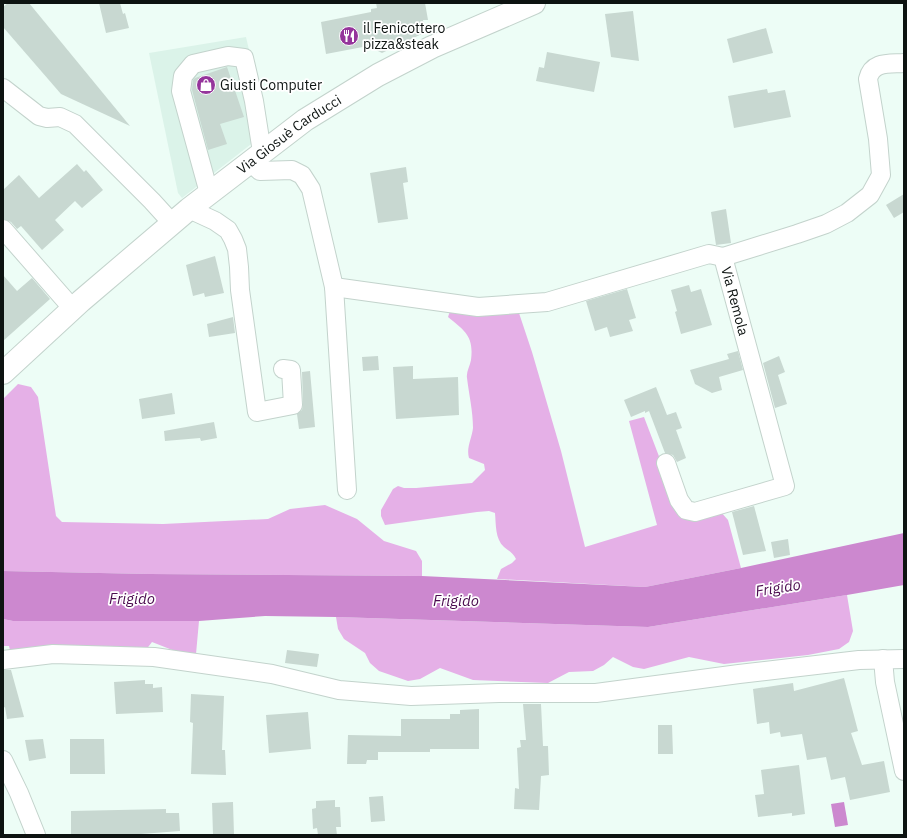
<svg xmlns="http://www.w3.org/2000/svg" width="907" height="838" font-family="'IBM Plex Sans',sans-serif">
	<style>
		.built { fill: #dbf3e9 }
		.green { fill: #e5b0e7 }
		.water { fill: #cc88cf }
		.building { fill: #c8d8d1 }
		.lines { fill: none; stroke-linecap: round; stroke-linejoin: round }
		.minor-casing { stroke: #c3d3cc; stroke-width: 20 }
		.major-casing { stroke: #c3d3cc; stroke-width: 24 }
		.minor { stroke: #fff; stroke-width: 18 }
		.major { stroke: #fff; stroke-width: 22 }
		.labels { text-anchor: middle; stroke-width: 3.5; stroke-linejoin: round; paint-order: stroke }
		.poi-label { font-size: 14px; fill: #0d1311; stroke: #fff; text-anchor: start }
		.street-label { font-size: 14px; fill: #0d1311; stroke: #fff }
		.water-label { font-size: 15px; font-style: italic; fill: #4b0c4f; stroke: #fff }
	</style>
	<rect width="100%" height="100%" fill="#edfdf6"/>
	<!-- built -->
	<path class="built" d="M 246,37 L 268,131 L 182,198 L 178,193 L 149,53 Z"/>
	<!-- green -->
	<g class="green">
		<path d="M 517,307 L 532,352 L 561,451 L 585,547 L 657,525 L 629,421 L 644,417 L 681,514 L 720,511 L 728,520 L 741,568 L 645,587 L 497,579 L 501,569 L 512,563 L 516,559 C 513,553 509,551 504,547 C 495,539 496,524 495,513 L 489,511 L 477,512 L 385,525 L 381,516 L 381,510 L 393,489 L 398,486 L 404,488 L 416,488 L 472,483 L 485,470 L 484,464 L 469,458 C 466,448 472,438 473,428 C 473,411 469,395 467,378 C 466,372 470,366 471,360 C 474,336 465,331 448,317 L 451,308 Z"/>
		<path d="M 18,384 L 31,387 L 38,397 L 56,516 L 62,522 L 163,524 L 268,519 L 290,509 L 325,505 L 357,519 L 384,541 L 416,551 L 422,561 L 422,576 L 149,574 L 3,571 L 3,399 Z"/>
		<path d="M 847,595 L 853,631 L 849,642 L 839,649 L 808,655 L 724,664 L 689,657 L 644,669 L 633,667 L 613,657 L 604,665 L 593,671 L 569,672 L 548,683 L 473,680 L 440,668 L 420,679 L 408,681 L 379,671 L 370,663 L 365,653 L 344,639 L 338,629 L 336,617 L 648,627 Z"/>
		<path d="M 3,619 L 13,621 L 199,621 L 196,654 L 185,655 L 152,642 L 145,651 L 10,650 L 9,646 L 3,646 Z"/>
	</g>
	<!-- water -->
	<g class="water">
		<path d="M 904,533 L 904,585 L 847,595 L 648,627 L 336,617 L 265,616 L 199,621 L 13,621 L 3,619 L 3,571 L 149,574 L 422,576 L 645,587 L 741,568 Z"/>
		<path d="M 844,802 L 848,825 L 835,827 L 831,804 Z"/>
	</g>
	<!-- building -->
	<g class="building">
		<path d="M 8,3 L 29,3 L 130,126 L 61,94 L 3,27 L 3,7 Z"/>
		<path d="M 99,3 L 120,3 L 123,14 L 125,13 L 129,28 L 106,33 Z"/>
		<path d="M 376,3 L 425,3 L 428,20 L 423,20 L 426,32 L 382,53 L 368,46 L 326,54 L 321,22 L 371,12 L 371,9 L 377,8 Z"/>
		<path d="M 633,11 L 639,61 L 611,57 L 605,14 Z"/>
		<path d="M 766,28 L 773,53 L 733,63 L 727,39 Z"/>
		<path d="M 547,52 L 600,62 L 594,92 L 536,81 L 539,67 L 544,68 Z"/>
		<path d="M 227,67 L 244,117 L 220,124 L 227,144 L 208,150 L 192,90 L 193,80 L 195,78 Z"/>
		<path d="M 767,89 L 768,93 L 785,90 L 791,117 L 734,128 L 728,96 Z"/>
		<path d="M 77,164 L 84,172 L 86,170 L 103,190 L 82,208 L 75,201 L 55,220 L 64,230 L 42,250 L 21,226 L 17,229 L 11,222 L 3,219 L 3,190 L 19,175 L 39,198 Z"/>
		<path d="M 406,167 L 408,182 L 403,183 L 408,219 L 378,223 L 370,173 Z"/>
		<path d="M 904,194 L 904,212 L 894,218 L 886,205 Z"/>
		<path d="M 726,209 L 731,243 L 716,245 L 711,212 Z"/>
		<path d="M 215,256 L 224,293 L 205,297 L 204,293 L 193,296 L 186,265 Z"/>
		<path d="M 3,275 L 17,291 L 32,278 L 50,299 L 3,341 Z"/>
		<path d="M 689,285 L 691,292 L 701,289 L 712,325 L 681,334 L 675,312 L 677,311 L 671,290 Z"/>
		<path d="M 627,289 L 636,318 L 629,320 L 633,331 L 610,337 L 607,327 L 595,331 L 586,301 Z"/>
		<path d="M 233,317 L 235,333 L 209,337 L 207,324 Z"/>
		<path d="M 738,351 L 743,370 L 719,377 L 722,390 L 712,393 L 695,384 L 690,370 L 729,359 L 727,354 Z"/>
		<path d="M 378,356 L 379,370 L 363,371 L 362,357 Z"/>
		<path d="M 779,356 L 785,372 L 778,375 L 787,404 L 775,408 L 763,363 Z"/>
		<path d="M 413,366 L 413,379 L 458,377 L 459,415 L 396,419 L 393,367 Z"/>
		<path d="M 310,371 L 315,427 L 299,429 L 297,414 L 302,410 L 303,404 L 302,372 Z"/>
		<path d="M 656,387 L 667,415 L 676,412 L 682,428 L 676,430 L 686,458 L 677,462 L 673,455 L 665,453 L 649,411 L 645,413 L 645,411 L 631,417 L 624,400 Z"/>
		<path d="M 172,393 L 175,414 L 142,419 L 139,399 Z"/>
		<path d="M 214,422 L 217,438 L 201,441 L 200,438 L 165,441 L 164,431 Z"/>
		<path d="M 754,506 L 766,551 L 743,555 L 732,512 Z"/>
		<path d="M 788,539 L 790,555 L 774,558 L 771,542 Z"/>
		<path d="M 287,650 L 319,654 L 317,667 L 285,663 Z"/>
		<path d="M 3,670 L 11,670 L 24,717 L 7,719 L 5,707 L 3,708 Z"/>
		<path d="M 844,678 L 858,731 L 851,733 L 862,765 L 884,761 L 890,792 L 850,800 L 845,777 L 831,780 L 826,757 L 807,760 L 802,734 L 781,737 L 780,732 L 770,734 L 769,722 L 757,724 L 753,689 L 793,683 L 794,691 Z"/>
		<path d="M 145,680 L 145,684 L 153,684 L 153,688 L 162,687 L 163,712 L 116,714 L 114,682 Z"/>
		<path d="M 191,694 L 224,696 L 222,750 L 225,750 L 226,775 L 191,774 L 193,723 L 190,722 Z"/>
		<path d="M 523,704 L 541,704 L 543,746 L 548,746 L 549,775 L 541,776 L 539,810 L 514,809 L 515,788 L 519,789 L 517,748 L 521,747 L 520,740 L 526,740 Z"/>
		<path d="M 479,709 L 479,749 L 430,749 L 430,752 L 378,752 L 378,760 L 367,760 L 366,764 L 347,764 L 348,735 L 401,736 L 401,719 L 450,719 L 450,714 L 460,714 L 460,710 Z"/>
		<path d="M 308,712 L 311,749 L 269,753 L 266,715 Z"/>
		<path d="M 658,725 L 672,725 L 673,754 L 658,754 Z"/>
		<path d="M 43,739 L 46,758 L 29,761 L 25,740 Z"/>
		<path d="M 70,739 L 104,739 L 105,774 L 70,774 Z"/>
		<path d="M 799,765 L 805,814 L 792,816 L 792,813 L 758,817 L 755,795 L 764,794 L 761,770 Z"/>
		<path d="M 383,796 L 385,821 L 371,822 L 369,797 Z"/>
		<path d="M 335,800 L 335,807 L 340,807 L 341,827 L 336,827 L 337,835 L 318,835 L 317,828 L 313,829 L 312,809 L 316,808 L 316,801 Z"/>
		<path d="M 233,802 L 234,835 L 213,835 L 212,803 Z"/>
		<path d="M 166,809 L 166,813 L 179,813 L 180,831 L 128,835 L 71,835 L 71,811 Z"/>
	</g>
	<g class="lines">
		<defs>
			<g id="minor">
				<path d="M 3,88 L 39,116 L 47,118 L 60,117 L 75,124 L 152,201 L 172,223"/>
				<path d="M 250,162 L 260,171 L 292,170 L 302,175 L 311,189 L 334,287 L 347,490"/>
				<path d="M 209,193 L 181,91 L 183,76 L 193,64 L 228,56 L 244,58 L 254,101 L 262,152"/>
				<path d="M 189,209 L 215,221 L 228,230 L 233,239 L 237,249 L 239,267 L 240,290 L 257,412 L 293,405 L 291,370 L 283,369"/>
				<path d="M 3,229 L 73,309"/>
				<path d="M 334,287 L 478,307 L 547,302 L 709,254 L 723,257"/>
				<path d="M 666,463 L 679,500 L 686,510 L 695,512 L 785,486 L 723,257 L 797,234 L 826,224 L 847,213 L 870,195 L 881,175 L 878,139 L 868,79 C 872,61 889,64 904,63"/>
				<path d="M 883,659 L 885,682 L 904,771"/>
				<path d="M 3,660 L 53,654 L 154,657 L 272,674 L 339,690 L 411,696 L 499,693 L 596,693 L 739,674 L 859,660 L 904,659"/>
				<path d="M 3,760 L 19,793 L 36,835"/>
			</g>
			<g id="major">
				<path id="s1" d="M 3,373 L 81,301 L 189,209 L 305,120 L 378,75 L 432,47 L 534,3"/>
			</g>
		</defs>
		<!-- minor casing -->
		<use href="#minor" class="minor-casing"/>
		<!-- major casing -->
		<use href="#major" class="major-casing"/>
		<!-- minor -->
		<use href="#minor" class="minor"/>
		<!-- major -->
		<use href="#major" class="major"/>
	</g>
	<!-- icons -->
	<defs>
		<symbol id="restaurant-disc" viewBox="-11 -11 22 22"><circle r="9.5" fill="#95349b" stroke="#fff"/><path d="M-5-6h1v4h1v-4h1v4h1v-4h1v5L-1.5 .5V6h-2V.5L-5-1ZM5-6V6H3V1.5H1.5Q1.5-4 5-6Z" fill="#fff"/></symbol>
		<symbol id="shop-disc" viewBox="-11 -11 22 22"><circle r="9.5" fill="#95349b" stroke="#fff"/><path d="M-5-2.5h2.3a2.7 3.5 0 0 1 5.4 0H5L5.5 6h-11ZM-1.5-2.5h3a1.5 2.3 0 0 0-3 0Z" fill="#fff"/></symbol>
	</defs>
	<g fill-rule="evenodd">
		<use href="#restaurant-disc" x="338" y="25" width="22" height="22"/>
		<use href="#shop-disc" x="195" y="74" width="22" height="22"/>
	</g>
	<g class="labels">
		<!-- poi labels -->
		<g class="poi-label">
			<text x="363" y="33">il Fenicottero<tspan x="363" dy="16">pizza&amp;steak</tspan></text>
			<text x="220" y="90">Giusti Computer</text>
		</g>
		<!-- street labels -->
		<g class="street-label">
			<text dy="5" stroke="none"><textPath href="#s1" startOffset="373">Via Giosuè Carducci</textPath></text>
			<text transform="translate(735 301) rotate(75)" y="5">Via Remola</text>
		</g>
		<!-- water labels -->
		<g class="water-label">
			<text transform="translate(778 588) rotate(-9)" y="5">Frigido</text>
			<text x="132" y="604">Frigido</text>
			<text x="456" y="606">Frigido</text>
		</g>
	</g>
	<!-- border -->
	<rect width="907" height="838" fill="none" stroke="#0d1311" stroke-width="8"/>
</svg>
